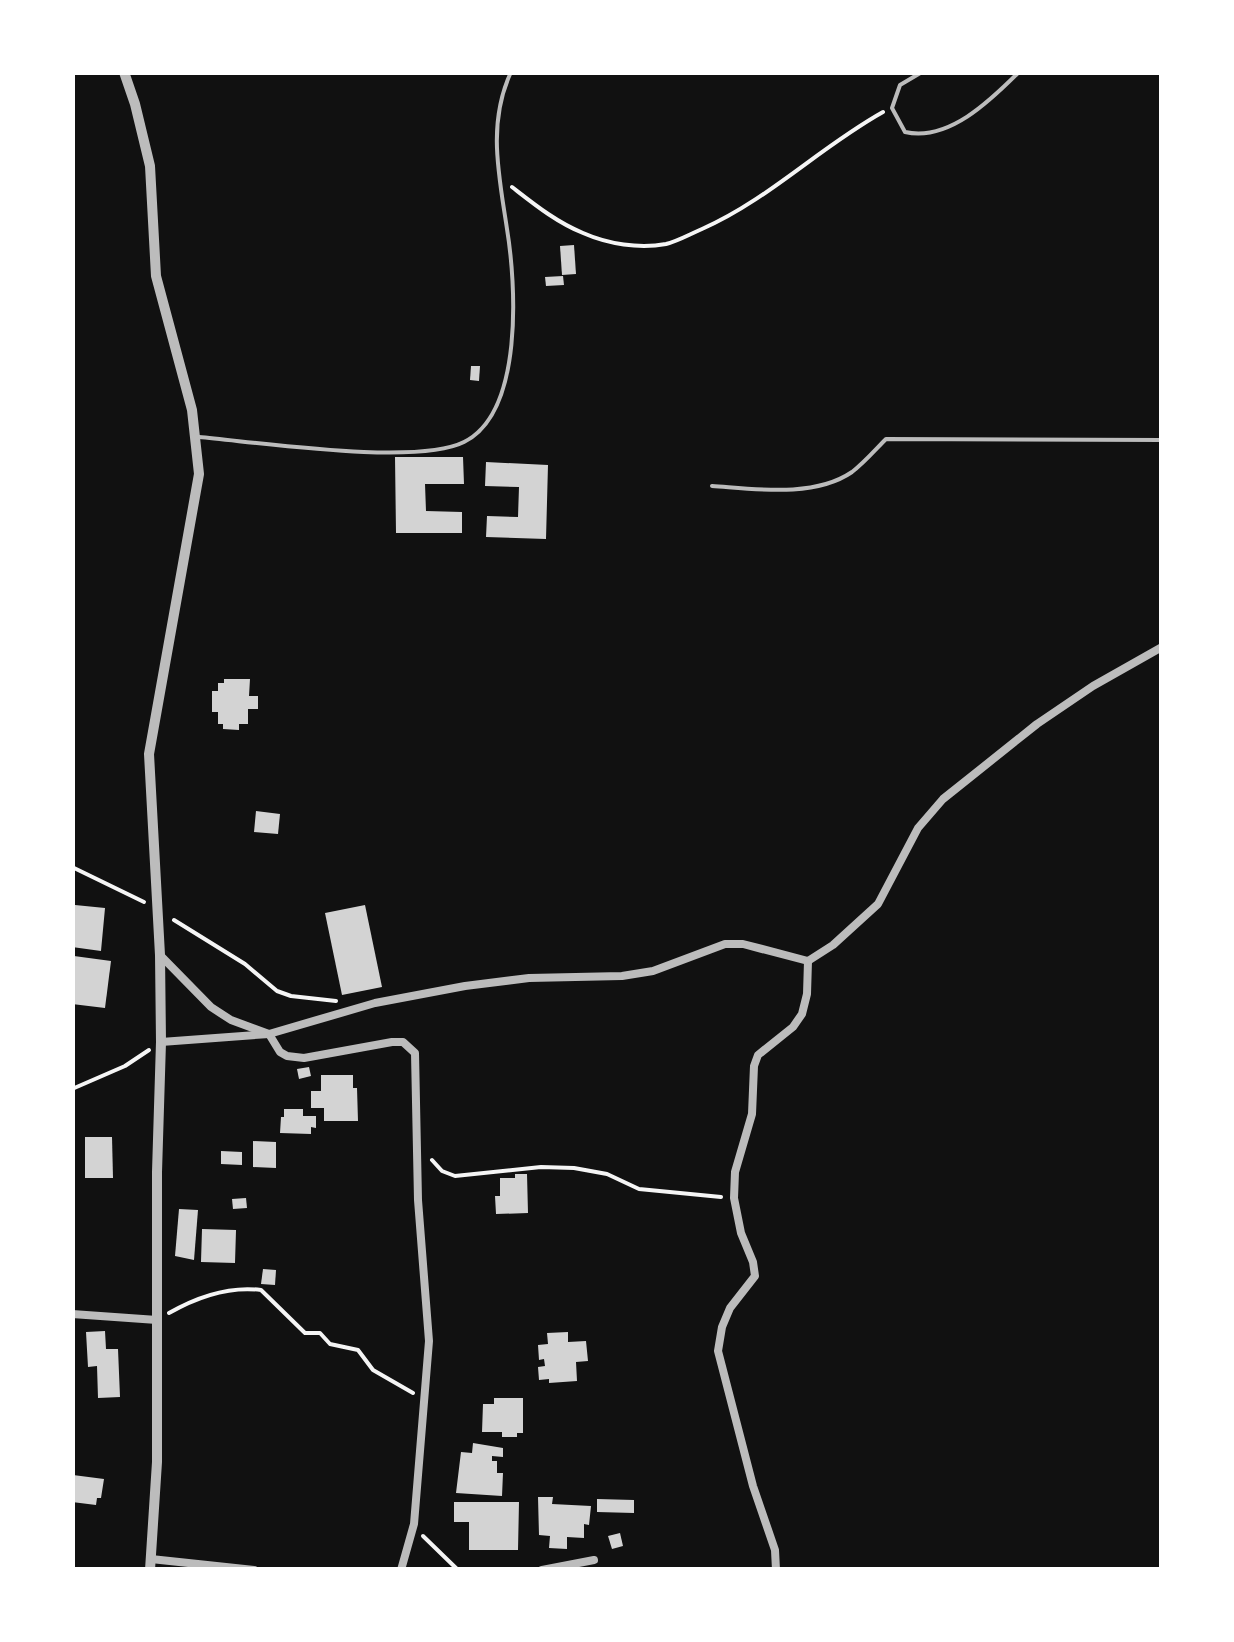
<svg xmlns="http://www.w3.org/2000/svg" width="1234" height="1642" font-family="Cabin,sans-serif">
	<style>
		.building { fill: #d3d3d3 }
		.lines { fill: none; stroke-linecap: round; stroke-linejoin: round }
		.path { stroke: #f5f5f5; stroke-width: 4 }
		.service { stroke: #bcbcbc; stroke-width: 4 }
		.minor { stroke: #bcbcbc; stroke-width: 8 }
		.tertiary { stroke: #bcbcbc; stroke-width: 10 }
	</style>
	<rect width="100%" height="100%" fill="#111"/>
	<!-- building -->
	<g class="building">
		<path d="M 574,245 L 576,274 L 562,275 L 560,246 Z"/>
		<path d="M 563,276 L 564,285 L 546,286 L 545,277 Z"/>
		<path d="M 471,366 L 480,366 L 479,381 L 470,380 Z"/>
		<path d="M 395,457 L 463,457 L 464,484 L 425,484 L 426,511 L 462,512 L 462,533 L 396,533 Z"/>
		<path d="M 486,462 L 548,465 L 546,539 L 486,537 L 487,516 L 518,517 L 519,487 L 485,486 Z"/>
		<path d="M 224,679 L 250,679 L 249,696 L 258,696 L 258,709 L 248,709 L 248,724 L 239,724 L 239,730 L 223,729 L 223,724 L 218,724 L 218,712 L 212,712 L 212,691 L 218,691 L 218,683 L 224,683 Z"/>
		<path d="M 256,811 L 280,814 L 278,834 L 254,832 Z"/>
		<path d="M 75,905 L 105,908 L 101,951 L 72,947 Z"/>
		<path d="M 365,905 L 382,987 L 342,995 L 325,913 Z"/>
		<path d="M 74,956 L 111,961 L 105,1008 L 72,1004 Z"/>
		<path d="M 309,1067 L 311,1076 L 299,1079 L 297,1069 Z"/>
		<path d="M 321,1075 L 353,1075 L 353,1088 L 357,1088 L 358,1121 L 324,1121 L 324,1108 L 311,1108 L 311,1091 L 321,1091 Z"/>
		<path d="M 284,1109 L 303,1109 L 303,1116 L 316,1116 L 316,1128 L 311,1127 L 311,1134 L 280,1133 L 281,1117 L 284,1117 Z"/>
		<path d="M 85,1137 L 112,1137 L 113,1178 L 85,1178 Z"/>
		<path d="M 253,1141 L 276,1142 L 276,1168 L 253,1167 Z"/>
		<path d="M 221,1151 L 242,1152 L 242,1165 L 221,1164 Z"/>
		<path d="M 515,1174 L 527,1174 L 528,1213 L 496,1214 L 495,1196 L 500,1196 L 500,1178 L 515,1178 Z"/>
		<path d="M 246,1198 L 247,1208 L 233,1209 L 232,1199 Z"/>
		<path d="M 179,1209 L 198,1210 L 194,1260 L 175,1256 Z"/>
		<path d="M 202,1229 L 236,1230 L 235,1263 L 201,1262 Z"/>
		<path d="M 263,1269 L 276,1270 L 275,1285 L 261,1284 Z"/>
		<path d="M 105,1331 L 106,1349 L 118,1349 L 120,1397 L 98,1398 L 97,1366 L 88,1367 L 86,1332 Z"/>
		<path d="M 568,1332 L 568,1342 L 586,1341 L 588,1361 L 576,1362 L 577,1381 L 549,1383 L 549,1379 L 539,1380 L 538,1367 L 545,1366 L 544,1359 L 539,1360 L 538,1345 L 548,1344 L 547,1333 Z"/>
		<path d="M 494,1398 L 523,1398 L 523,1433 L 517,1433 L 517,1437 L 502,1437 L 502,1432 L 482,1432 L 483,1404 L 494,1404 Z"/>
		<path d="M 473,1443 L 503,1448 L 503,1457 L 492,1456 L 492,1461 L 497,1461 L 497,1473 L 503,1473 L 502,1496 L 456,1493 L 461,1452 L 472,1453 Z"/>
		<path d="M 73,1475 L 104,1479 L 101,1498 L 97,1498 L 96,1505 L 72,1502 Z"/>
		<path d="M 538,1497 L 553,1497 L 552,1504 L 591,1506 L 589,1525 L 584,1524 L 584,1538 L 567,1537 L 567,1549 L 549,1548 L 550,1536 L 539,1535 Z"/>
		<path d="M 597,1499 L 634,1500 L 634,1513 L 597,1512 Z"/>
		<path d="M 454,1502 L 519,1502 L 518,1550 L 469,1550 L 469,1522 L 454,1522 Z"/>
		<path d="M 620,1533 L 623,1546 L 612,1549 L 608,1536 Z"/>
	</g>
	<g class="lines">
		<!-- path -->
		<g class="path">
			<path d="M 512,187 C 534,204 556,222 583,233 C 608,244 639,249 666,244 C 678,241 690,234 702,229 C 768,200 820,147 883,112"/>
			<path d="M 72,867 L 144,902"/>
			<path d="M 174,920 L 245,964 L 277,991 L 291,996 L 336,1001"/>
			<path d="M 72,1089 L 125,1066 L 149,1050"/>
			<path d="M 432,1160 L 442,1171 L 455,1176 L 541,1167 L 574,1168 L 607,1174 L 639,1189 L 721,1197"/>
			<path d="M 169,1313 C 197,1297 229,1286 261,1290 L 305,1333 L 320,1333 L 330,1344 L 358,1350 L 373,1370 L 413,1393"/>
			<path d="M 423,1536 L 458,1570"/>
		</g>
		<!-- service -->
		<g class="service">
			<path d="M 922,72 L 900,85 L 892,108 L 905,132 C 948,142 990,101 1019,72"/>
			<path d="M 199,437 C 257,442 416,466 464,442 C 524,412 516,284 507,229 C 499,175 487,124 511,72"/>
			<path d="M 712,486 C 755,489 814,498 852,472 C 864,463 875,450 886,439 L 1162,440"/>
		</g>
		<!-- minor -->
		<g class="minor">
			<path d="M 160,955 L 211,1007 L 231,1020 L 269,1034 L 280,1052 L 287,1056 L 304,1058 L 392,1042 L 403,1042 L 415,1053 L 418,1200 L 429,1341 L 414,1524 L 401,1570"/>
			<path d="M 161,1042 L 269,1034 L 375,1003 L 465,986 L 529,978 L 622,976 L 653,971 L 725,944 L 743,944 L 808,961 L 833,945 L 878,904 L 918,828 L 943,799 L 1037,724 L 1093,686 L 1162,647"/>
			<path d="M 72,1314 L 157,1320"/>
			<path d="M 151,1559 L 254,1570"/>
			<path d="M 542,1570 L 594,1560"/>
			<path d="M 776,1570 L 775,1550 L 753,1486 L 718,1351 L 722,1327 L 730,1308 L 755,1276 L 753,1262 L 741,1233 L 734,1198 L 735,1172 L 752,1114 L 754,1066 L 758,1055 L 793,1027 L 802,1014 L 807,994 L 808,961"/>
		</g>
		<!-- tertiary -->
		<path class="tertiary" d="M 124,72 L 135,104 L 150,166 L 156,276 L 192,410 L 199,474 L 149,754 L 160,955 L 161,1042 L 157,1172 L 157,1462 L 150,1570"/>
	</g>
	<!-- border -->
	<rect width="1234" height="1642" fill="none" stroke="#ffffff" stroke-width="150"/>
</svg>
